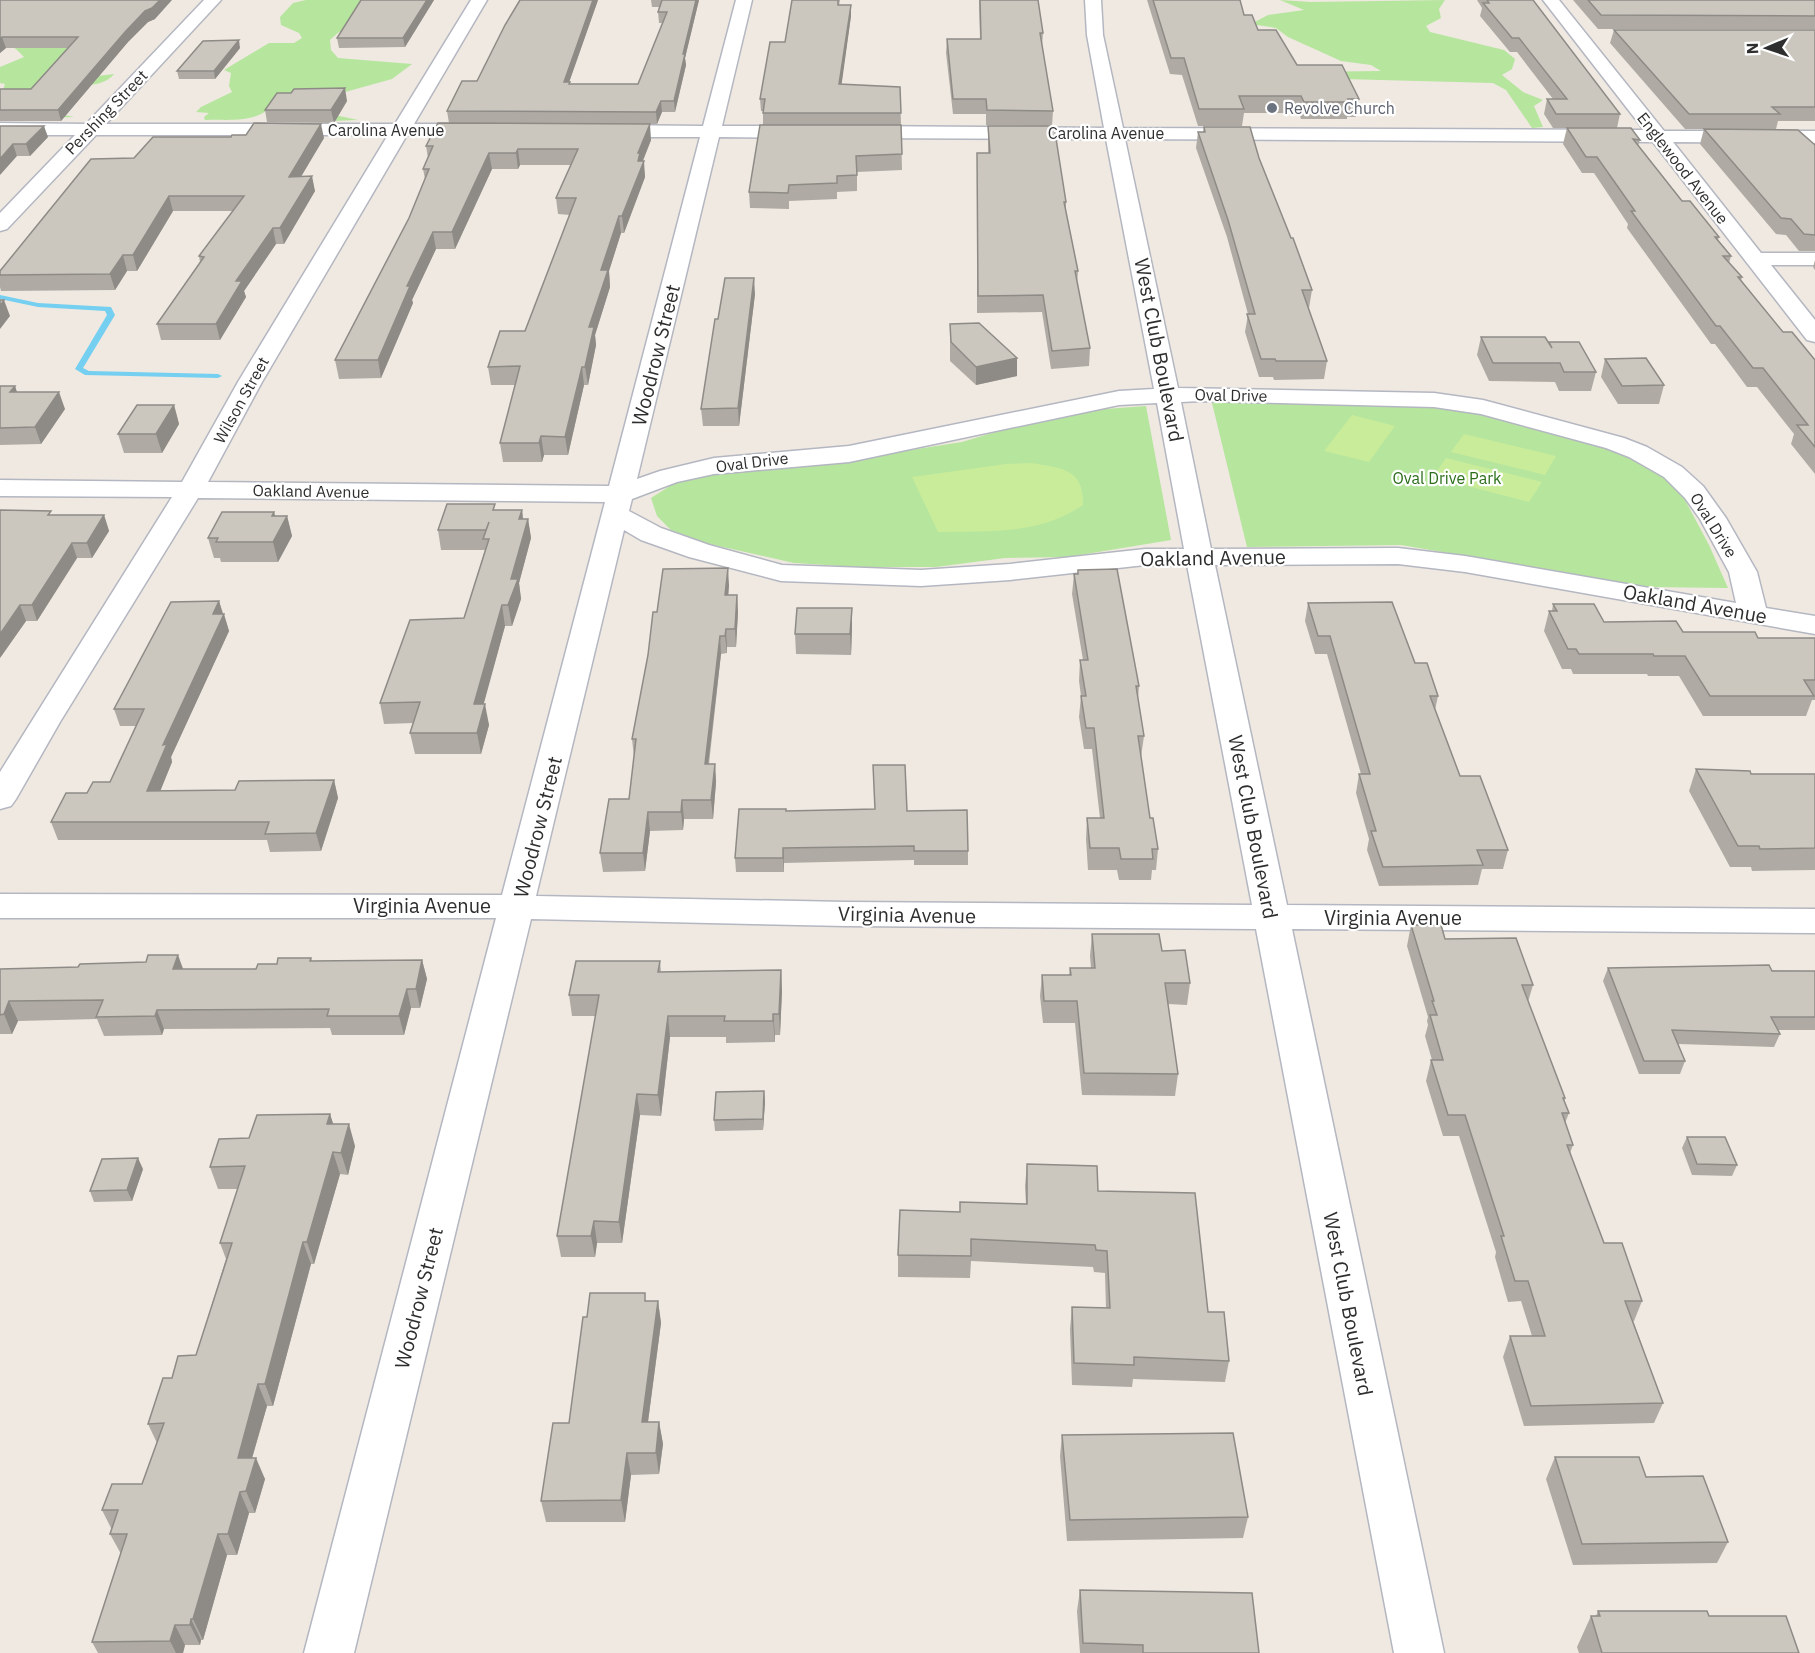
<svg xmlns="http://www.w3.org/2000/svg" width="1815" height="1653" font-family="'IBM Plex Sans',sans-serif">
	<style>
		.green { fill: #b6e59e }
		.pitch { fill: #c9ec9a }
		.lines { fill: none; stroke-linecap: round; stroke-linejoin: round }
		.stream { fill: #75cff0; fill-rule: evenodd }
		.minor-casing { stroke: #b4b7c1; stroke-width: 3 }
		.minor { fill: #fff; fill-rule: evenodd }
		.wall { fill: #afaba4 }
		.shaded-wall { fill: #8e8b86 }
		.building { fill: #cbc7bf; stroke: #8e8b86; stroke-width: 1.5 }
		.worship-dot { fill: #6b7280; stroke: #fff; stroke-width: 2 }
		.labels { text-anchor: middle; stroke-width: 4.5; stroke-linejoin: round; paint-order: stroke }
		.far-worship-label { font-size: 16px; fill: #5b616d; stroke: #fff; text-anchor: start }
		.far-street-label { font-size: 16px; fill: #2e2e2e; stroke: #fff }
		.far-park-label { font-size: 16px; fill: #2c6e1b; stroke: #fff }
		.street-label { font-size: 20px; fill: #2e2e2e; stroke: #fff }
	</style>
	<rect width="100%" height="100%" fill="#efe9e1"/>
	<!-- green -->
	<g class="green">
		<path d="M 27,0 L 98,76 L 114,74 C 102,90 68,85 50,87 L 64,115 L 74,117 L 47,118 L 3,90 L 5,84 L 0,83 L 0,67 L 24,57 L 16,49 L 7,44 Z"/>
		<path d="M 306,0 L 386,0 L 355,27 L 339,32 L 330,40 L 331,50 L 338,58 L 412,64 L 392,79 L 345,92 L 330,114 L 358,120 L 332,121 L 276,104 C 253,124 234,119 205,120 L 204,117 L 209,113 L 196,112 L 201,107 L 232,92 L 229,86 L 231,73 L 224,70 L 269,43 L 294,43 L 302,38 L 299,33 L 281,25 L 280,17 L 293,3 Z"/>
		<path d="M 1280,0 L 1311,2 L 1445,0 L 1439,9 L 1441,18 L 1426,26 L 1430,32 L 1504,50 L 1515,59 L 1512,69 L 1502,75 L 1523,92 L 1543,100 L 1534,106 L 1543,127 L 1532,128 L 1506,90 L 1493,83 L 1306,78 L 1300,72 L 1381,71 L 1371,65 L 1341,61 L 1288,37 L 1276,28 L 1251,24 L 1268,15 L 1304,10 Z"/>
		<path d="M 1344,402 L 1423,404 L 1480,410 L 1623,453 L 1662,474 L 1684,498 L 1709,545 L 1728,588 L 1648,587 L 1401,545 L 1247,547 L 1212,403 Z"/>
		<path d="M 1146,406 L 1171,540 L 1068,557 L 1005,558 L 936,567 L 857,567 L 794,563 L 705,543 L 671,530 L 657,516 L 651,498 L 673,484 L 716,472 L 853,459 L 962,442 L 1005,429 L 1105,409 Z"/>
	</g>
	<!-- pitch -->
	<g class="pitch">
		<path d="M 1352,415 L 1395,426 L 1369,462 L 1324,451 Z"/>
		<path d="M 1464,434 L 1556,456 L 1545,475 L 1451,452 Z"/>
		<path d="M 1446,458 L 1542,482 L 1529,502 L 1433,477 Z"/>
		<path d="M 1031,463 C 1061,468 1084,468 1083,505 C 1040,535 988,531 938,532 L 912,477 L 1006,464 Z"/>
	</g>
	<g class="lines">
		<!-- stream -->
		<path class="stream" d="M 0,295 L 38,303 L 111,307 L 115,315 L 83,368 L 89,371 L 218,374 L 222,376 L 218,378 L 85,375 L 75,369 L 107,315 L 105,311 L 38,307 L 0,299 Z"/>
		<defs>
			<path id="minor" d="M 204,0 L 221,0 L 106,124 L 395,124 L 471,0 L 487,0 L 414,124 L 478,124 L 485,126 L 487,130 L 485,134 L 478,136 L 407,135 L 262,382 L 208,482 L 609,486 L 700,137 L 605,137 L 598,135 L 596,131 L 598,127 L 605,125 L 703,126 L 736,0 L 752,0 L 722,126 L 805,126 L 812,128 L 814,132 L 812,136 L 805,138 L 719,137 L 637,479 L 660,471 L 714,458 L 849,446 L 1119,391 L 1154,389 L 1106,139 L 857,138 L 850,136 L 848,132 L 850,128 L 857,126 L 1104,128 L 1087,35 L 1085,0 L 1101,0 L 1103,35 L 1123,128 L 1644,130 L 1543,0 L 1559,0 L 1664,131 L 1815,131 L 1815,143 L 1673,142 L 1761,253 L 1815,253 L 1815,265 L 1771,265 L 1815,320 L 1815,342 L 1807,340 L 1653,142 L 1125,139 L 1178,388 L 1434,393 L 1483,400 L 1624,438 L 1647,447 L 1682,467 L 1703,486 L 1726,518 L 1757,572 L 1766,608 L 1815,616 L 1815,634 L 1465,572 L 1398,564 L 1215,565 L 1287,905 L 1815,909 L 1815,933 L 1292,929 L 1444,1653 L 1394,1653 L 1256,929 L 846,926 L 531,919 L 354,1653 L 304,1653 L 496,918 L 0,918 L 0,894 L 502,895 L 605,502 L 198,498 L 60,722 L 16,799 L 11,806 L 0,809 L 0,772 L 172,497 L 0,496 L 0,480 L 182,482 L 238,382 L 388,135 L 96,135 L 7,229 L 0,231 L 0,213 L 75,135 L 0,135 L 0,123 L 86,124 ZM 1201,401 L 1434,407 L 1481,414 L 1606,448 L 1629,457 L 1664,477 L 1685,498 L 1700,519 L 1729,572 L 1736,603 L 1465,556 L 1398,548 L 1211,549 L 1181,402 ZM 1157,403 L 1184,549 L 1145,549 L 1010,564 L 921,570 L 782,565 L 709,545 L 661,528 L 629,511 L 632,499 L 677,482 L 714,474 L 849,462 L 1119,405 ZM 624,530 L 641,540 L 689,557 L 781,581 L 921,586 L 1010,580 L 1145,565 L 1187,565 L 1252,905 L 846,902 L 536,896 Z"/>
		</defs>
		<!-- minor casing -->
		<use href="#minor" class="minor-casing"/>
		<!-- minor -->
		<use href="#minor" class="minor"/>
	</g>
	<!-- wall -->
	<g class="wall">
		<path d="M 0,0 L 155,19 L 148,22 L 128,42 L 61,121 L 0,121 L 0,89 L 31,89 L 68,48 L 6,48 L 0,53 Z"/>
		<path d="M 361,0 L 434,0 L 405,47 L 339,48 L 337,38 Z"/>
		<path d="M 598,0 L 569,82 L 570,82 L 570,84 L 638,84 L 663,23 L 659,23 L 658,12 L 660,7 L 652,7 L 651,0 L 699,0 L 685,58 L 686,65 L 675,112 L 662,112 L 657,124 L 449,123 L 447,111 L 477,81 Z"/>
		<path d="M 792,0 L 840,0 L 839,5 L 851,5 L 851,16 L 841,85 L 900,87 L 901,125 L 763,125 L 763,111 L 761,111 L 760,99 L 785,42 Z"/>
		<path d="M 979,0 L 1038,0 L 1043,33 L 1042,46 L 1053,111 L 1052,126 L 986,125 L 986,114 L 953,114 L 946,53 L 947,39 L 980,39 Z"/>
		<path d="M 1147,0 L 1240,0 L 1244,15 L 1258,30 L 1297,65 L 1359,99 L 1356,117 L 1347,117 L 1347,119 L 1301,119 L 1299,113 L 1244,113 L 1242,126 L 1198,126 L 1182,75 L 1170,74 Z"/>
		<path d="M 1477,0 L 1533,0 L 1620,114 L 1617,128 L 1640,140 L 1638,146 L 1682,201 L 1719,237 L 1718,240 L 1731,256 L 1729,263 L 1742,277 L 1741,281 L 1783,332 L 1815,360 L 1815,474 L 1791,444 L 1794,434 L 1757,387 L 1747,387 L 1715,344 L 1711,344 L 1627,228 L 1628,224 L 1594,173 L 1582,173 L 1563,144 L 1567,128 L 1553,128 L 1544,114 L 1547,99 L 1553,99 L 1517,52 L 1510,52 L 1480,16 L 1482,8 Z"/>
		<path d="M 1573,0 L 1815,0 L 1815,29 L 1598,29 Z"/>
		<path d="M 1614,30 L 1815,30 L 1815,121 L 1778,121 L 1776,129 L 1685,129 L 1610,43 Z"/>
		<path d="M 240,48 L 215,79 L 179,79 L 177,71 Z"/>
		<path d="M 291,93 L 347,101 L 334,123 L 267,122 L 265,110 Z"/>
		<path d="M 901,125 L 902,170 L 857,172 L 857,191 L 837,192 L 837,199 L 789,201 L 789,209 L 750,208 L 749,192 Z"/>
		<path d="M 0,126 L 48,137 L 30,156 L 17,156 Z"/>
		<path d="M 988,126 L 1066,202 L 1066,211 L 1078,271 L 1077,285 L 1090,348 L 1089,366 L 1051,369 L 1042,312 L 977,313 L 977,169 L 988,153 Z"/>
		<path d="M 1204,127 L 1259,158 L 1312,290 L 1309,308 L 1308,308 L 1327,361 L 1324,379 L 1274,380 L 1273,377 L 1259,377 L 1245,332 L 1248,314 L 1227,237 L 1196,148 L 1198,132 L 1203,132 Z"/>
		<path d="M 1704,129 L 1815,145 L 1815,251 L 1799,251 L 1786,235 L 1776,234 L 1700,144 Z"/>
		<path d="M 324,138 L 301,176 L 315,191 L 284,244 L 276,244 L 244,291 L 246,297 L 220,340 L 161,340 L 157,324 L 200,262 L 199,256 L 233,211 L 173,211 L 137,271 L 127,271 L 115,290 L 1,291 L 0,287 L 0,271 L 134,158 Z"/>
		<path d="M 651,140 L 643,161 L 645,177 L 624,233 L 621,233 L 609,271 L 610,287 L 595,335 L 596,345 L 588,385 L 584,385 L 568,455 L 544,455 L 542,462 L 503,462 L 500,443 L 515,385 L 491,385 L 488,367 L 525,331 L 570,215 L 558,214 L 556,198 L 571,165 L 520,165 L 518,169 L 492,169 L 455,249 L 436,249 L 412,300 L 413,303 L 381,378 L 339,379 L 335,360 L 409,218 L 425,179 L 423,169 L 428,158 L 426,146 Z"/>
		<path d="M 1815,260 L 1815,270 L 1813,267 Z"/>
		<path d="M 755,294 L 739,426 L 703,426 L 701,409 L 718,319 Z"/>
		<path d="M 950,324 L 1017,358 L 1017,376 L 976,385 L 950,361 Z"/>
		<path d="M 1481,337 L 1549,343 L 1596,372 L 1591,391 L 1559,391 L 1555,382 L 1489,381 L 1477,355 Z"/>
		<path d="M 1605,359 L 1664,385 L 1659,404 L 1618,404 L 1601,377 Z"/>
		<path d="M 0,386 L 15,386 L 17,392 L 65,409 L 41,444 L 0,445 Z"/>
		<path d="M 174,405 L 179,424 L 162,453 L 124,453 L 118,434 Z"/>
		<path d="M 496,510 L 522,510 L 523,519 L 528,519 L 531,538 L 519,583 L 521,599 L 512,626 L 505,626 L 483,704 L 489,725 L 481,754 L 415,754 L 410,733 L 414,723 L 384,724 L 380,703 L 464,618 L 485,550 L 441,550 L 438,530 Z"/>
		<path d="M 274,512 L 275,516 L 287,516 L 292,536 L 278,562 L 221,562 L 220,558 L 214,558 L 208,538 Z"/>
		<path d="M 53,515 L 104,515 L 109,531 L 92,558 L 77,558 L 37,621 L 26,621 L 0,658 Z"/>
		<path d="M 1078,570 L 1139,686 L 1138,699 L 1144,736 L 1141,757 L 1150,818 L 1158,849 L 1156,870 L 1152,870 L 1151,880 L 1119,880 L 1117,870 L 1088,870 L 1086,839 L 1087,818 L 1100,818 L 1092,749 L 1084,749 L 1079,717 L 1081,696 L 1079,681 L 1080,660 L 1083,660 L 1072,594 L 1074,574 L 1078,574 Z"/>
		<path d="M 729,585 L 728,595 L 737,595 L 738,612 L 736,647 L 727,647 L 727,653 L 721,654 L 709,764 L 715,764 L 716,782 L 713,819 L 684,819 L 683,830 L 650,831 L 645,871 L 603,872 L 600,853 L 629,799 L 634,757 L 632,739 L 657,612 Z"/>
		<path d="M 219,601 L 229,631 L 171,757 L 172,762 L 160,791 L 235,790 L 334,780 L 338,798 L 321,851 L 270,852 L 267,840 L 58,840 L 51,822 L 87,793 L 110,782 L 136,726 L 120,726 L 114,709 Z"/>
		<path d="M 1308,603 L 1415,663 L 1438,696 L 1435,710 L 1460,776 L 1508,850 L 1503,869 L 1482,869 L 1478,885 L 1379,886 L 1367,850 L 1369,839 L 1356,793 L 1359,774 L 1361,774 L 1327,654 L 1315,654 L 1305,621 Z"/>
		<path d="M 1553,604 L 1604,622 L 1683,632 L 1758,638 L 1815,638 L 1815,700 L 1812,700 L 1806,716 L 1703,716 L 1679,676 L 1648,676 L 1647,674 L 1573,674 L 1571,669 L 1562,669 L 1544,631 L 1549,611 L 1552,611 Z"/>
		<path d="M 852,608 L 852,628 L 851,655 L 796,654 L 795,634 Z"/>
		<path d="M 1696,769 L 1751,774 L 1815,774 L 1815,870 L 1752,871 L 1751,867 L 1730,867 L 1689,791 Z"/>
		<path d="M 786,811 L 907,811 L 968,851 L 968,865 L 914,865 L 914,860 L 784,863 L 784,872 L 736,872 L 735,858 Z"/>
		<path d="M 1411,925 L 1445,939 L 1533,985 L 1528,1002 L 1565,1098 L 1564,1102 L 1569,1113 L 1565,1123 L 1573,1145 L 1570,1153 L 1604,1243 L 1642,1301 L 1634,1321 L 1633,1321 L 1663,1403 L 1654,1423 L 1524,1426 L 1503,1357 L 1510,1336 L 1532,1336 L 1521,1301 L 1508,1302 L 1495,1257 L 1496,1252 L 1459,1136 L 1443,1136 L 1426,1081 L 1431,1060 L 1432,1060 L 1425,1036 L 1428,1025 L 1427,1021 L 1428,1017 L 1407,946 Z"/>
		<path d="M 1092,934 L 1162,951 L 1190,983 L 1187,1005 L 1168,1004 L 1178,1074 L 1175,1096 L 1082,1095 L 1075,1023 L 1043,1023 L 1040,996 L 1042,975 L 1069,975 L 1070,968 L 1091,968 L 1090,956 Z"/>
		<path d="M 311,958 L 312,961 L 422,960 L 427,979 L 420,1008 L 411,1008 L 404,1035 L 332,1035 L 330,1028 L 164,1029 L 162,1035 L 104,1036 L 97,1019 L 18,1021 L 12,1034 L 0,1034 L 0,969 L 256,969 Z"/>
		<path d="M 660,961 L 661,972 L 781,970 L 782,991 L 780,1035 L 775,1035 L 775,1042 L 726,1043 L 726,1037 L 670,1037 L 661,1116 L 640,1115 L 622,1243 L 597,1243 L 595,1257 L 561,1257 L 557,1236 L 596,1016 L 572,1016 L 569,995 Z"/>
		<path d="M 1608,968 L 1815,971 L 1815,1030 L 1778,1030 L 1780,1034 L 1774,1047 L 1678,1044 L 1685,1061 L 1680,1074 L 1639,1074 L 1603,981 Z"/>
		<path d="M 764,1091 L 765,1102 L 763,1130 L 715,1131 L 714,1120 Z"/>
		<path d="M 330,1114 L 333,1124 L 355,1146 L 348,1175 L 340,1174 L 314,1264 L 311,1264 L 273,1406 L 267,1406 L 252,1458 L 265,1479 L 255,1513 L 249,1513 L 237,1555 L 227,1555 L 203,1640 L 201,1640 L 200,1645 L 185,1645 L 183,1653 L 98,1653 L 92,1642 L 121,1554 L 110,1534 L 112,1530 L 102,1510 L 142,1484 L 157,1443 L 148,1424 L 172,1378 L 196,1355 L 226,1259 L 220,1243 L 238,1189 L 218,1189 L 210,1167 L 249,1138 Z"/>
		<path d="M 1687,1137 L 1737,1165 L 1732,1176 L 1692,1175 L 1682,1148 Z"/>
		<path d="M 1027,1164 L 1098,1191 L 1208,1312 L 1229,1361 L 1225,1382 L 1133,1379 L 1132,1387 L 1072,1385 L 1070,1329 L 1072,1307 L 1106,1308 L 1105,1273 L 1094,1272 L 1093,1267 L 971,1261 L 970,1278 L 898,1277 L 898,1255 L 960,1212 L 1026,1204 L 1025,1186 Z"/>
		<path d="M 143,1169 L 132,1201 L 94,1202 L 90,1191 Z"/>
		<path d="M 646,1301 L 658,1301 L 661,1323 L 648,1422 L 659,1422 L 663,1444 L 659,1474 L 631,1475 L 625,1522 L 546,1522 L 541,1501 L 569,1423 L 587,1317 Z"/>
		<path d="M 1062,1435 L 1248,1517 L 1243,1538 L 1067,1541 L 1060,1456 Z"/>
		<path d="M 1555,1457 L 1646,1477 L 1728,1542 L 1717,1563 L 1573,1565 L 1546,1479 Z"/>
		<path d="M 1080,1590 L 1259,1653 L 1080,1653 L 1077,1611 Z"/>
		<path d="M 1598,1611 L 1709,1616 L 1799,1653 L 1579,1653 L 1577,1647 L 1591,1616 L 1596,1616 Z"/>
	</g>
	<!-- shaded-wall -->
	<g class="shaded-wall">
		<path d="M 160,0 L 172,0 L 155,19 L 148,22 L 128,42 L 61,121 L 58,110 L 125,32 L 145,11 Z"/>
		<path d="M 427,0 L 434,0 L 405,47 L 403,38 Z"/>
		<path d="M 593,0 L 598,0 L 565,94 L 564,82 Z"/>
		<path d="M 696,0 L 699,0 L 685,58 L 686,65 L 675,112 L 674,101 L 683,54 Z"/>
		<path d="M 851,5 L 851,16 L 840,96 L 839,84 Z"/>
		<path d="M 2,37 L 6,48 L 0,53 L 0,39 Z"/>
		<path d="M 239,40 L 240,48 L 215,79 L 214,71 Z"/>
		<path d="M 345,88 L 347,101 L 334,123 L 331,110 Z"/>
		<path d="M 661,101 L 662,112 L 657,124 L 656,112 Z"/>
		<path d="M 321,124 L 324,138 L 292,192 L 289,177 Z"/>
		<path d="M 650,124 L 651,140 L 641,165 L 644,161 L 645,177 L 624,233 L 622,216 L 638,153 Z"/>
		<path d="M 44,126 L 48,137 L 30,156 L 26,144 Z"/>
		<path d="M 13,144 L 17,156 L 0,175 L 0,159 Z"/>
		<path d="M 518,149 L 520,165 L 518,169 L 516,153 Z"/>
		<path d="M 489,153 L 492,169 L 455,249 L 452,232 Z"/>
		<path d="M 312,176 L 315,191 L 284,244 L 280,228 Z"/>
		<path d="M 169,196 L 173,211 L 137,271 L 133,255 Z"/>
		<path d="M 619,216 L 621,233 L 609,271 L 610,287 L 595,335 L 596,345 L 588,385 L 585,367 L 589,327 L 601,270 Z"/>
		<path d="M 273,228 L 276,244 L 244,291 L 246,297 L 220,340 L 216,324 L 236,281 Z"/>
		<path d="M 433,232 L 436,249 L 412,300 L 413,303 L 381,378 L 378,360 L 407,286 Z"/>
		<path d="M 123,255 L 127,271 L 115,290 L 110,274 Z"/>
		<path d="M 754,278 L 755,294 L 739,426 L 738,408 Z"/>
		<path d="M 4,300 L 10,316 L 0,329 L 0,306 Z"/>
		<path d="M 1017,358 L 1017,376 L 976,385 L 976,367 Z"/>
		<path d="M 582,367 L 584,385 L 568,455 L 565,437 Z"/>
		<path d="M 15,386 L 20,403 L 10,392 Z"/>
		<path d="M 59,392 L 65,409 L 41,444 L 35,427 Z"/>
		<path d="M 174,405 L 179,424 L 162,453 L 156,434 Z"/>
		<path d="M 541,436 L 544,455 L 542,462 L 539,443 Z"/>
		<path d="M 522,510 L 524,529 L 519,519 Z"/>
		<path d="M 274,512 L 279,531 L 287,516 L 292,536 L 278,562 L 273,542 L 272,516 Z"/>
		<path d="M 104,515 L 109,531 L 92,558 L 87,543 Z"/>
		<path d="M 528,519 L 531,538 L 519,583 L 521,599 L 512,626 L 508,605 L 511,579 Z"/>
		<path d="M 72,543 L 77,558 L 37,621 L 32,605 Z"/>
		<path d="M 728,568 L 729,585 L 727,612 L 725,595 Z"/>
		<path d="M 737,595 L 738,612 L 736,647 L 735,629 Z"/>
		<path d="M 219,601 L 223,615 L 224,614 L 229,631 L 171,757 L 172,762 L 153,809 L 147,791 L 163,745 L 213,614 Z"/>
		<path d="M 20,605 L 26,621 L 0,658 L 0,634 Z"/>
		<path d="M 502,605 L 505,626 L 478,725 L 474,704 Z"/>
		<path d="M 852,608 L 852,628 L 851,655 L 850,634 Z"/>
		<path d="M 726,629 L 727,647 L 727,653 L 725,636 Z"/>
		<path d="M 720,636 L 721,654 L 706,782 L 705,764 Z"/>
		<path d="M 485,704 L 489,725 L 481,754 L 477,733 Z"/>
		<path d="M 715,764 L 716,782 L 713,819 L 711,800 Z"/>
		<path d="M 334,780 L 338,798 L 321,851 L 316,833 Z"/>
		<path d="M 682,800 L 684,819 L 683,830 L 681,812 Z"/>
		<path d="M 648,812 L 650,831 L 645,871 L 643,853 Z"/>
		<path d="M 783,848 L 784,863 L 784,872 L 783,858 Z"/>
		<path d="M 178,955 L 185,974 L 173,969 Z"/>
		<path d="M 422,960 L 427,979 L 420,1008 L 416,989 Z"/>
		<path d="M 781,970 L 782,991 L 780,1035 L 779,1014 Z"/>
		<path d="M 407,989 L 411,1008 L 404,1035 L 399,1016 Z"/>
		<path d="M 9,1001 L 18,1021 L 12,1034 L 4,1014 Z"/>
		<path d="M 157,1010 L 164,1029 L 162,1035 L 155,1016 Z"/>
		<path d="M 773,1014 L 775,1035 L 775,1042 L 773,1021 Z"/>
		<path d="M 668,1016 L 670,1037 L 661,1116 L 658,1095 Z"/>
		<path d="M 764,1091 L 765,1102 L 763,1130 L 763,1119 Z"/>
		<path d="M 637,1094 L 640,1115 L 622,1243 L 619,1222 Z"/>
		<path d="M 330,1114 L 337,1136 L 327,1124 Z"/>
		<path d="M 349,1124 L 355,1146 L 348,1175 L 341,1153 Z"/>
		<path d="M 333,1152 L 340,1174 L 314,1264 L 307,1242 Z"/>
		<path d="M 138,1158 L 143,1169 L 132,1201 L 127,1190 Z"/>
		<path d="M 594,1221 L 597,1243 L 595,1257 L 591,1236 Z"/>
		<path d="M 303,1242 L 311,1264 L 273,1406 L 265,1384 Z"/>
		<path d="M 658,1301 L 661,1323 L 645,1444 L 642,1422 Z"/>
		<path d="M 258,1384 L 267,1406 L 246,1479 L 238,1458 Z"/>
		<path d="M 659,1422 L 663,1444 L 659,1474 L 656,1453 Z"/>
		<path d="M 627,1453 L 631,1475 L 625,1522 L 621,1500 Z"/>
		<path d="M 256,1458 L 265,1479 L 255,1513 L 246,1491 Z"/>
		<path d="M 240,1492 L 249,1513 L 237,1555 L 228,1534 Z"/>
		<path d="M 218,1534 L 227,1555 L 203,1640 L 193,1619 Z"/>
		<path d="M 191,1619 L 201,1640 L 200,1645 L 190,1625 Z"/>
		<path d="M 175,1625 L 185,1645 L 183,1653 L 176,1653 L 170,1641 Z"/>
	</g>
	<!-- building -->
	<g class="building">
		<path d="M 0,0 L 160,0 L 152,8 L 145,11 L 125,32 L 58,110 L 0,110 L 0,89 L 31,89 L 78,37 L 2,37 L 0,39 Z"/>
		<path d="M 361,0 L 427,0 L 403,38 L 337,38 Z"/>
		<path d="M 520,0 L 593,0 L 564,82 L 570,82 L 569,84 L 638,84 L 667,12 L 658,12 L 662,0 L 696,0 L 683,54 L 685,54 L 674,101 L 661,101 L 656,112 L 447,111 L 462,81 L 477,81 L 505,25 Z"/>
		<path d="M 792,0 L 838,0 L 838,5 L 851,5 L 839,84 L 900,87 L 901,113 L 763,113 L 765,99 L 760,99 L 770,42 L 785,42 Z"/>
		<path d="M 980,0 L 1038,0 L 1043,33 L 1040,33 L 1053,111 L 987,110 L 986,99 L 953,99 L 947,39 L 981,39 Z"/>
		<path d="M 1153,0 L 1240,0 L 1244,15 L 1252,15 L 1258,30 L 1276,30 L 1297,65 L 1342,65 L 1359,99 L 1348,99 L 1350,102 L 1304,102 L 1301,96 L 1239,96 L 1244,109 L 1199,109 L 1184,58 L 1171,58 Z"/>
		<path d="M 1487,0 L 1533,0 L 1620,114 L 1556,114 L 1547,99 L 1567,99 L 1519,38 L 1512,38 L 1483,3 L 1489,3 Z"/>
		<path d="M 1588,0 L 1815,0 L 1815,16 L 1601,15 Z"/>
		<path d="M 1614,30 L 1815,30 L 1815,107 L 1772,107 L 1780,114 L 1689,114 Z"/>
		<path d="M 239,40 L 214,71 L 177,71 L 203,41 Z"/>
		<path d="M 345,88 L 331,110 L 265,110 L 277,93 L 291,93 L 294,89 Z"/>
		<path d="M 254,123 L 321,124 L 289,177 L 312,176 L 280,228 L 273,228 L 236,281 L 242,281 L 216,324 L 157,324 L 204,257 L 199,256 L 244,196 L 169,196 L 133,255 L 123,255 L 110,274 L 0,275 L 0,271 L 91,159 L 134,158 L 153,137 L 231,137 L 232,135 L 246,135 Z"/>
		<path d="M 438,123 L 650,124 L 638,153 L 640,153 L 638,161 L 644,161 L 622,216 L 619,216 L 601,270 L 608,270 L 589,327 L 594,327 L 585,367 L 582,367 L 565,437 L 541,436 L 539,443 L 500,443 L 520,366 L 488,367 L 500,331 L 525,331 L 576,198 L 556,198 L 578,149 L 518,149 L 516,153 L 489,153 L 452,232 L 433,232 L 407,286 L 410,286 L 378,360 L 335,360 L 409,218 L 429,169 L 423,169 L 433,146 L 426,146 Z"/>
		<path d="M 760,125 L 901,125 L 902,154 L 856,156 L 857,175 L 837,176 L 837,183 L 789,185 L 788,193 L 749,192 Z"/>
		<path d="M 0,126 L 44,126 L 26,144 L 13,144 L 0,159 Z"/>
		<path d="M 988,126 L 1054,126 L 1066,202 L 1064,202 L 1078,271 L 1075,271 L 1090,348 L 1052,351 L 1043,295 L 978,296 L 977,153 L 990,153 Z"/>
		<path d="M 1204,127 L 1250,127 L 1259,158 L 1291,238 L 1293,238 L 1312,290 L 1302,290 L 1327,361 L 1276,361 L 1275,359 L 1261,359 L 1247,314 L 1255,314 L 1228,220 L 1198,132 L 1205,132 Z"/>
		<path d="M 1567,128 L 1631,128 L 1640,140 L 1633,139 L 1682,201 L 1690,201 L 1719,237 L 1715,237 L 1731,256 L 1723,256 L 1742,277 L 1738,277 L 1783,332 L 1792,332 L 1815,360 L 1815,447 L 1797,425 L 1808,425 L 1763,368 L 1753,368 L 1720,326 L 1716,326 L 1631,211 L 1635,211 L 1597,157 L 1586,157 Z"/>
		<path d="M 1704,129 L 1798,130 L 1815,145 L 1815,235 L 1804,234 L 1791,219 L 1781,218 Z"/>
		<path d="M 725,278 L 754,278 L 738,408 L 701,409 L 715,319 L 718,319 Z"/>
		<path d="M 0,300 L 4,300 L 0,306 Z"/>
		<path d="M 979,323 L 1017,358 L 976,367 L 951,342 L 950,324 Z"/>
		<path d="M 1481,337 L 1545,337 L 1552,348 L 1549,342 L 1579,342 L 1596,372 L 1564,372 L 1560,363 L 1493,363 Z"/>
		<path d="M 1646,358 L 1664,385 L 1622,386 L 1605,359 Z"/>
		<path d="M 0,386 L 15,386 L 10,392 L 59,392 L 35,427 L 0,428 Z"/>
		<path d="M 137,405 L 174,405 L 156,434 L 118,434 Z"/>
		<path d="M 447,504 L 495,504 L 493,510 L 522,510 L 519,519 L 528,519 L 511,579 L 518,579 L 508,605 L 502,605 L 474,704 L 485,704 L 477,733 L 410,733 L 420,702 L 380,703 L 410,620 L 464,618 L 489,539 L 483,539 L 489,522 L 486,530 L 438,530 Z"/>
		<path d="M 0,510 L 51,511 L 48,515 L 104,515 L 87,543 L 72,543 L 32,605 L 20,605 L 0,634 Z"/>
		<path d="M 222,512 L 274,512 L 272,516 L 287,516 L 273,542 L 216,542 L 218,538 L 208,538 Z"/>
		<path d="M 728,568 L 725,595 L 737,595 L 735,629 L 726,629 L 725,636 L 720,636 L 705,764 L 715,764 L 711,800 L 682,800 L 681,812 L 648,812 L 643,853 L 600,853 L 609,799 L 629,799 L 636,739 L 632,739 L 648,655 L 653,612 L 657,612 L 663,569 Z"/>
		<path d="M 1117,569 L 1139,686 L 1136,686 L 1144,736 L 1138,736 L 1150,818 L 1153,818 L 1158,849 L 1152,849 L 1153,859 L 1121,859 L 1119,848 L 1090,848 L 1087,818 L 1104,818 L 1094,728 L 1086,728 L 1081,696 L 1086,696 L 1080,660 L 1088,660 L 1074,574 L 1078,574 L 1078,570 Z"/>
		<path d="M 219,601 L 213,614 L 224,614 L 163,745 L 167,744 L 147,791 L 235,790 L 239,781 L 334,780 L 316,833 L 265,834 L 269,822 L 51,822 L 66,793 L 87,793 L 93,782 L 110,782 L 144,709 L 114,709 L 171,602 Z"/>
		<path d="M 1392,602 L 1415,663 L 1427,663 L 1438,696 L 1430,696 L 1460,776 L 1480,776 L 1508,850 L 1477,850 L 1483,865 L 1383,867 L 1371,831 L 1376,831 L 1359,774 L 1370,774 L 1330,636 L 1318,636 L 1308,603 Z"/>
		<path d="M 1553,604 L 1594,604 L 1604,622 L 1676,621 L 1683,632 L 1755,632 L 1758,638 L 1815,638 L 1815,680 L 1804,680 L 1814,696 L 1710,696 L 1685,656 L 1654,656 L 1653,654 L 1579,654 L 1576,649 L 1568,649 L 1549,611 L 1557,611 Z"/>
		<path d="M 797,608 L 852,608 L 850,634 L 795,634 Z"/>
		<path d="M 873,765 L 905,765 L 907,811 L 967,810 L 968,851 L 914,851 L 914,846 L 783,848 L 783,858 L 735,858 L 739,809 L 786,809 L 786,811 L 875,809 Z"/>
		<path d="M 1696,769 L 1750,771 L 1751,774 L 1815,774 L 1815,848 L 1760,849 L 1759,846 L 1738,846 Z"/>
		<path d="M 1411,925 L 1441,925 L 1445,939 L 1516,938 L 1533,985 L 1522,985 L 1565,1098 L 1563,1098 L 1569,1113 L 1562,1113 L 1573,1145 L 1567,1145 L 1604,1243 L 1622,1243 L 1642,1301 L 1625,1301 L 1663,1403 L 1531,1406 L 1510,1336 L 1545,1336 L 1528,1281 L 1515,1281 L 1501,1236 L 1504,1236 L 1465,1115 L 1448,1115 L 1431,1060 L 1443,1060 L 1430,1015 L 1437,1015 L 1432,1001 L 1434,1001 Z"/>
		<path d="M 1092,934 L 1159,934 L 1162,951 L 1185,950 L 1190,983 L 1165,983 L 1178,1074 L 1084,1073 L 1077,1001 L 1044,1001 L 1042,975 L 1071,975 L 1070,968 L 1095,968 Z"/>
		<path d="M 148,955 L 178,955 L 173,969 L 256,969 L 258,964 L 277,964 L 278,958 L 311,958 L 310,961 L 422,960 L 416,989 L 407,989 L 399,1016 L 327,1016 L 329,1009 L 157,1010 L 155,1016 L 96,1017 L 103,1000 L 9,1001 L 4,1014 L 0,1015 L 0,969 L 78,967 L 80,964 L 146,962 Z"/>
		<path d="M 576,961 L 660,961 L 658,972 L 781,970 L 779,1014 L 773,1014 L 773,1021 L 724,1021 L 725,1016 L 668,1016 L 658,1095 L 637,1094 L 619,1222 L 594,1221 L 591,1236 L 557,1236 L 599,995 L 569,995 Z"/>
		<path d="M 1769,965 L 1772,971 L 1815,971 L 1815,1017 L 1771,1017 L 1780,1034 L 1672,1030 L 1685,1061 L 1644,1061 L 1608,968 Z"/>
		<path d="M 764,1091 L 763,1119 L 714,1120 L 716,1092 Z"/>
		<path d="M 330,1114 L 327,1124 L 349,1124 L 341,1153 L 333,1152 L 307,1242 L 303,1242 L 265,1384 L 258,1384 L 238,1458 L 256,1458 L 246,1491 L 240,1492 L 228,1534 L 218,1534 L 193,1619 L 191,1619 L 190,1625 L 175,1625 L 170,1641 L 92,1642 L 127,1534 L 110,1534 L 118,1510 L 102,1510 L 112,1484 L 142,1484 L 164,1423 L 148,1424 L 163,1378 L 172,1378 L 178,1356 L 196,1355 L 232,1243 L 220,1243 L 245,1166 L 210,1167 L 219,1139 L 249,1138 L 257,1115 Z"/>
		<path d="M 1687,1137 L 1725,1137 L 1737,1165 L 1697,1164 Z"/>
		<path d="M 138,1158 L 127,1190 L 90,1191 L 102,1159 Z"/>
		<path d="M 1027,1164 L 1097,1166 L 1098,1191 L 1195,1193 L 1208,1312 L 1224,1312 L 1229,1361 L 1134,1357 L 1134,1365 L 1074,1363 L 1072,1307 L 1110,1308 L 1107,1251 L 1096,1250 L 1095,1245 L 971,1239 L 971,1256 L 898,1255 L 900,1210 L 960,1212 L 960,1202 L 1027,1204 Z"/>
		<path d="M 590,1293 L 645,1293 L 645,1301 L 658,1301 L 642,1422 L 659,1422 L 656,1453 L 627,1453 L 621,1500 L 541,1501 L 553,1423 L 569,1423 L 583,1317 L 587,1317 Z"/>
		<path d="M 1233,1433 L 1248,1517 L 1070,1520 L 1062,1435 Z"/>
		<path d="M 1555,1457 L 1639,1457 L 1646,1477 L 1703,1476 L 1728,1542 L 1582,1544 Z"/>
		<path d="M 1080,1590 L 1252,1593 L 1259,1653 L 1143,1653 L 1143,1645 L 1083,1643 Z"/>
		<path d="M 1598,1611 L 1707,1611 L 1709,1616 L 1786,1616 L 1799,1653 L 1602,1653 L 1591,1616 L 1600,1616 Z"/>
	</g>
	<!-- markers -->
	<circle class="worship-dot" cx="1272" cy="108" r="6"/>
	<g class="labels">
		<!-- far-worship labels -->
		<g class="far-worship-label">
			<text x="1284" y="114">Revolve Church</text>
		</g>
		<!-- far-street labels -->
		<g class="far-street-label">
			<text transform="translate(106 112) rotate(-46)" y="6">Pershing Street</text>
			<text x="386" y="136">Carolina Avenue</text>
			<text x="1106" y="139">Carolina Avenue</text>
			<text transform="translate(1683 168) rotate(52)" y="6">Englewood Avenue</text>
			<text transform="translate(1231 395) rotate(1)" y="6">Oval Drive</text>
			<text transform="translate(241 400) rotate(-61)" y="6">Wilson Street</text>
			<text transform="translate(752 462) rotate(-7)" y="6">Oval Drive</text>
			<text transform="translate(311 491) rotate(1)" y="6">Oakland Avenue</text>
			<text transform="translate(1714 525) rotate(58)" y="6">Oval Drive</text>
		</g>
		<!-- far-park labels -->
		<g class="far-park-label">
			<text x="1447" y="484">Oval Drive Park</text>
		</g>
		<!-- street labels -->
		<g class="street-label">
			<text transform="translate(1159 350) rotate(79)" y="7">West Club Boulevard</text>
			<text transform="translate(656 355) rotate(-76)" y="7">Woodrow Street</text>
			<text transform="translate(1213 558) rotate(-1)" y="7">Oakland Avenue</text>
			<text transform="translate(1695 604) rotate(10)" y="7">Oakland Avenue</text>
			<text transform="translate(538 827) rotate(-76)" y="7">Woodrow Street</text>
			<text transform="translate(1253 827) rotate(79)" y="7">West Club Boulevard</text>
			<text x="422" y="913">Virginia Avenue</text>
			<text transform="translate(907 915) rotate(1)" y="7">Virginia Avenue</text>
			<text x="1393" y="925">Virginia Avenue</text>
			<text transform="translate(419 1298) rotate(-76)" y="7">Woodrow Street</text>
			<text transform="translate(1348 1304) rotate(79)" y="7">West Club Boulevard</text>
		</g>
	</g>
	<!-- north arrow -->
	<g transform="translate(1767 48) rotate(268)" stroke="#ffffff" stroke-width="4.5" paint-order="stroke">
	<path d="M0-4.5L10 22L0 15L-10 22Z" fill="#2e2e2e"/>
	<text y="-9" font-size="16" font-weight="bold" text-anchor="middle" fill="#2e2e2e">N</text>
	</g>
</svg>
